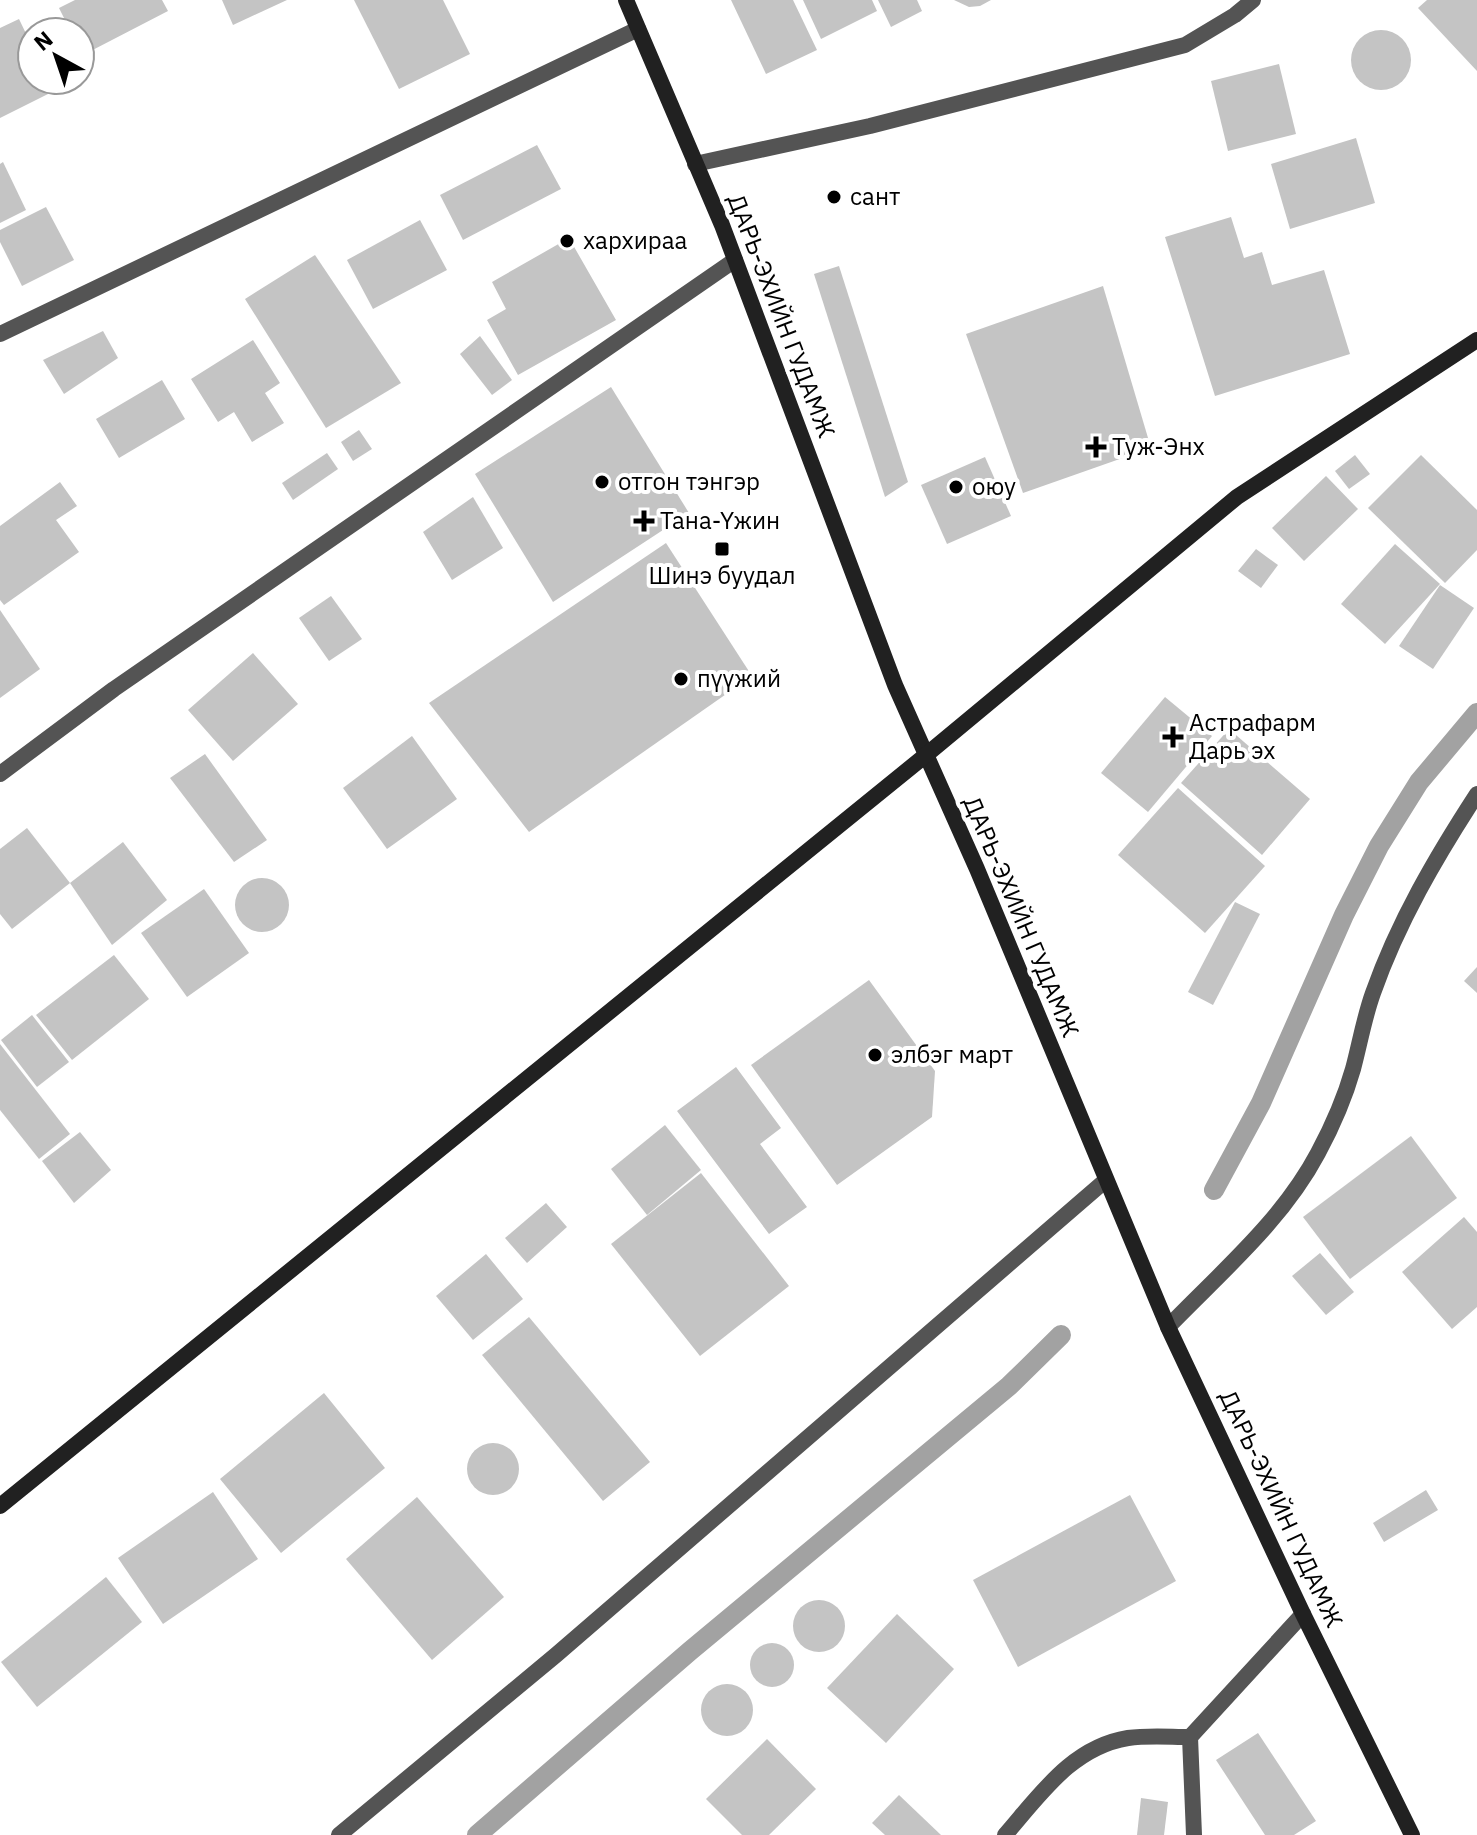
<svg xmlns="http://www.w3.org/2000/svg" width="1477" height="1835" font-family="'IBM Plex Sans',sans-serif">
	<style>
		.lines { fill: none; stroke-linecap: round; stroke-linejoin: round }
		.stream { stroke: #a2a2a2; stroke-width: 20 }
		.building { fill: #c4c4c4 }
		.street { stroke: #545454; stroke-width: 16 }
		.secondary { stroke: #212121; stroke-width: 16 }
		.poi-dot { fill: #000; stroke: #fff; stroke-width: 3 }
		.labels { text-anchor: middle; stroke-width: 8; stroke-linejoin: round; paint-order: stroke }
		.poi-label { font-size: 24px; fill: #000; stroke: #fff; text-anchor: start }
		.street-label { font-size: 24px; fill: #000; stroke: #fff }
	</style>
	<rect width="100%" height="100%" fill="#fff"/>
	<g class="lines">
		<!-- stream -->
		<g class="stream">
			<path d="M 1214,1190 L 1261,1103 L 1344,915 L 1379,846 L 1419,782 L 1477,713"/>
			<path d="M 477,1835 L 690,1651 L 1009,1386 L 1061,1335"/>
		</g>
	</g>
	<!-- building -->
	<g class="building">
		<path d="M 75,0 L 162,0 L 168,11 L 83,55 L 80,49 L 80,32 L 71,32 L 59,8 Z"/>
		<path d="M 222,0 L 287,0 L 233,25 Z"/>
		<path d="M 354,0 L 443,0 L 470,54 L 399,89 Z"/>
		<path d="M 731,0 L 793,0 L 817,50 L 766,74 Z"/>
		<path d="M 803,0 L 872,0 L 877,11 L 821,39 Z"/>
		<path d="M 878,0 L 917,0 L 922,11 L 891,27 Z"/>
		<path d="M 954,0 L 991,0 L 980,6 L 969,7 Z"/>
		<path d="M 1427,0 L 1477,0 L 1477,71 L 1418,8 Z"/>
		<path d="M 19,19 L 32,46 L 32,80 L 49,80 L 54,91 L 0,118 L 0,28 Z"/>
		<circle cx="1381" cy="60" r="30"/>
		<path d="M 1279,64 L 1296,134 L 1228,151 L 1211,81 Z"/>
		<path d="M 1356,138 L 1375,203 L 1290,229 L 1271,164 Z"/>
		<path d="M 537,145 L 561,189 L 463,240 L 440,195 Z"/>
		<path d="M 3,162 L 26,210 L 0,223 L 0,164 Z"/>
		<path d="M 46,207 L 74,260 L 22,286 L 0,242 L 0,230 Z"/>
		<path d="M 1231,217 L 1244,258 L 1262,252 L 1272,285 L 1324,270 L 1350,354 L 1215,396 L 1165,237 Z"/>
		<path d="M 420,220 L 447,270 L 373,309 L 347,260 Z"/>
		<path d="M 569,238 L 616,320 L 518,375 L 487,320 L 506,309 L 492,282 Z"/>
		<path d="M 315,255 L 401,383 L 326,428 L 245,299 Z"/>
		<path d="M 839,266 L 908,482 L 885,497 L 814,274 Z"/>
		<path d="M 1103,286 L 1151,448 L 1023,493 L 966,334 Z"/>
		<path d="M 103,331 L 118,358 L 64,394 L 43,360 Z"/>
		<path d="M 480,336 L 512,380 L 492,395 L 460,354 Z"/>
		<path d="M 253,340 L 280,383 L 265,393 L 284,423 L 252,442 L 234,412 L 218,422 L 191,379 Z"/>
		<path d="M 162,380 L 185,419 L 119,458 L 96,419 Z"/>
		<path d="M 611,387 L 689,513 L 553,602 L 475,474 Z"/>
		<path d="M 359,430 L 372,449 L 353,461 L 341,442 Z"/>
		<path d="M 327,453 L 338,469 L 293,500 L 282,483 Z"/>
		<path d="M 1355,455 L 1370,474 L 1349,489 L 1335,471 Z"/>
		<path d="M 1421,455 L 1477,510 L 1477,550 L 1445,583 L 1368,508 Z"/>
		<path d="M 985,457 L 1011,516 L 947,544 L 921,485 Z"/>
		<path d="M 1326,476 L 1358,509 L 1304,561 L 1272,528 Z"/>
		<path d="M 60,482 L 77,506 L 56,520 L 79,552 L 4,605 L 0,600 L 0,526 Z"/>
		<path d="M 473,497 L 503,548 L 452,580 L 423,532 Z"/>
		<path d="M 666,543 L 752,676 L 529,832 L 429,703 Z"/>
		<path d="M 1395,544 L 1440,584 L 1385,644 L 1341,604 Z"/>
		<path d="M 1256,549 L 1278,565 L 1261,588 L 1238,571 Z"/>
		<path d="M 1440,585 L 1474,608 L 1433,669 L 1399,646 Z"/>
		<path d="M 331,596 L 362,639 L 329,661 L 299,618 Z"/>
		<path d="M 0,610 L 40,669 L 0,698 Z"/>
		<path d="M 253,653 L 298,704 L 233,761 L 188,710 Z"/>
		<path d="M 1165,697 L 1212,736 L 1148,812 L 1101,773 Z"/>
		<path d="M 1229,729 L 1310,799 L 1262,855 L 1181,783 Z"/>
		<path d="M 412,736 L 457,799 L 387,849 L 343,788 Z"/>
		<path d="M 205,754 L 267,840 L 234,862 L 170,778 Z"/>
		<path d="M 1178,788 L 1265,866 L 1205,933 L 1118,855 Z"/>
		<path d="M 27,828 L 70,883 L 12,929 L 0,914 L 0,849 Z"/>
		<path d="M 123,842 L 167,900 L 112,945 L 70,883 Z"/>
		<circle cx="262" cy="905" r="27"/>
		<path d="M 204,889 L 249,953 L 187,997 L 141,933 Z"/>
		<path d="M 1235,902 L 1260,914 L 1213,1005 L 1188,992 Z"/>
		<path d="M 114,955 L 149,999 L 72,1060 L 36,1015 Z"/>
		<path d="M 1477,967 L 1477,993 L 1464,981 Z"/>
		<path d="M 869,980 L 935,1071 L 932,1117 L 837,1185 L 751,1065 Z"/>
		<path d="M 32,1015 L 69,1062 L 37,1087 L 1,1040 Z"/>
		<path d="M 0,1044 L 70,1134 L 39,1159 L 0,1110 Z"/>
		<path d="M 736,1067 L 781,1128 L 760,1144 L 807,1207 L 769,1234 L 677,1111 Z"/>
		<path d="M 665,1125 L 701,1170 L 647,1215 L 611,1169 Z"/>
		<path d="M 80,1132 L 111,1170 L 74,1203 L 42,1161 Z"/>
		<path d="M 1411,1136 L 1457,1198 L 1350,1279 L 1303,1217 Z"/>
		<path d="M 701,1173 L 789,1286 L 700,1356 L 611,1244 Z"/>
		<path d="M 546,1203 L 567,1227 L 527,1263 L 505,1238 Z"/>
		<path d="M 1464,1217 L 1477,1232 L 1477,1307 L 1452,1329 L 1402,1272 Z"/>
		<path d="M 1320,1253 L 1354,1292 L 1326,1315 L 1292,1276 Z"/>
		<path d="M 486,1254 L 523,1299 L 473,1340 L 436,1296 Z"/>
		<path d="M 529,1317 L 650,1462 L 603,1501 L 482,1355 Z"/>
		<path d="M 324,1393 L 385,1468 L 281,1553 L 220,1479 Z"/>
		<circle cx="493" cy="1469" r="26"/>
		<path d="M 1426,1490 L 1438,1510 L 1384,1542 L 1373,1523 Z"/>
		<path d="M 213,1492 L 258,1559 L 163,1624 L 118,1558 Z"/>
		<path d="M 1130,1495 L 1176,1581 L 1018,1667 L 973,1580 Z"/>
		<path d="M 417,1497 L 504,1597 L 432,1660 L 346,1559 Z"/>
		<path d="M 106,1577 L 142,1622 L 37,1707 L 1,1662 Z"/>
		<circle cx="819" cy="1626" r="26"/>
		<path d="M 897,1614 L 954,1669 L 886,1743 L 827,1688 Z"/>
		<circle cx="772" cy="1665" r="22"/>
		<circle cx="727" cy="1710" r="26"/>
		<path d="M 1258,1733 L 1316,1821 L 1294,1835 L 1265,1835 L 1216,1760 Z"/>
		<path d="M 767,1739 L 816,1789 L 769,1835 L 742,1835 L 706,1799 Z"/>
		<path d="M 899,1795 L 941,1835 L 885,1835 L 872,1823 Z"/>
		<path d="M 1141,1798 L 1168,1802 L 1164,1835 L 1137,1835 Z"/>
	</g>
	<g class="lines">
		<!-- street -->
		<g class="street">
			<path d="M 695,164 L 870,126 L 1185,45 L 1235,15 L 1253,0"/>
			<path d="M 0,334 L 638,29"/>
			<path d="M 0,774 L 114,689 L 735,260"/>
			<path d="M 1168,1327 C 1221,1272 1282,1221 1318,1153 C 1332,1127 1345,1097 1353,1069 C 1360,1043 1364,1018 1373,993 C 1398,922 1436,857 1477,794"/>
			<path d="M 1190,1737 L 1194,1835"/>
			<path d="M 339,1835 L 556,1655 L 1106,1180"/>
			<path d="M 1005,1835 C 1040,1795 1072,1747 1128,1738 C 1148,1735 1170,1737 1190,1737 L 1303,1614"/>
		</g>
		<!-- secondary -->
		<g class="secondary">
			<path d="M 626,0 L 722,225 L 895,685 L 977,869 L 1168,1327 L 1303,1614 L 1412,1835"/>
			<path d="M 0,1506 L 926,755 L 1237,497 L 1477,340"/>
		</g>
	</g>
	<!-- markers -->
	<g class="poi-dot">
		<circle cx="834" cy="197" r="8"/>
		<circle cx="567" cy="241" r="8"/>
		<path d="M1092 435h8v8h8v8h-8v8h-8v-8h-8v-8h8z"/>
		<circle cx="602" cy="482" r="8"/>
		<circle cx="956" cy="487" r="8"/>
		<path d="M640 509h8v8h8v8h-8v8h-8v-8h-8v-8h8z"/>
		<rect x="714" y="541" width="16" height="16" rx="4"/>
		<circle cx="681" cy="679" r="8"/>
		<path d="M1169 725h8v8h8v8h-8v8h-8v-8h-8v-8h8z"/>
		<circle cx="875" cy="1055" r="8"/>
	</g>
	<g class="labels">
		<!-- poi labels -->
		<g class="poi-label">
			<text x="850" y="205">сант</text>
			<text x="583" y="249">хархираа</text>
			<text x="1112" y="455">Туж-Энх</text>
			<text x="618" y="490">отгон тэнгэр</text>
			<text x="972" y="495">оюу</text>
			<text x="660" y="529">Тана-Үжин</text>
			<text x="722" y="584" text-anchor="middle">Шинэ буудал</text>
			<text x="697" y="687">пүүжий</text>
			<text x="1189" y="731">Астрафарм<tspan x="1189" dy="28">Дарь эх</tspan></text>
			<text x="891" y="1063">элбэг март</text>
		</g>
		<!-- street labels -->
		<g class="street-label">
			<text transform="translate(781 316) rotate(69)" y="8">ДАРЬ-ЭХИЙН ГУДАМЖ</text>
			<text transform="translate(1021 917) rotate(67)" y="8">ДАРЬ-ЭХИЙН ГУДАМЖ</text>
			<text transform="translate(1281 1509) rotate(65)" y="8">ДАРЬ-ЭХИЙН ГУДАМЖ</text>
		</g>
	</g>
	<!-- north arrow -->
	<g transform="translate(56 56) rotate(320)"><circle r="38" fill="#ffffff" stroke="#999999" stroke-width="2"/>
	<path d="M0-6L14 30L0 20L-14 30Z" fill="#000000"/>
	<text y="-12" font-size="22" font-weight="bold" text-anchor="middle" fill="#000000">N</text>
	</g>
</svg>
